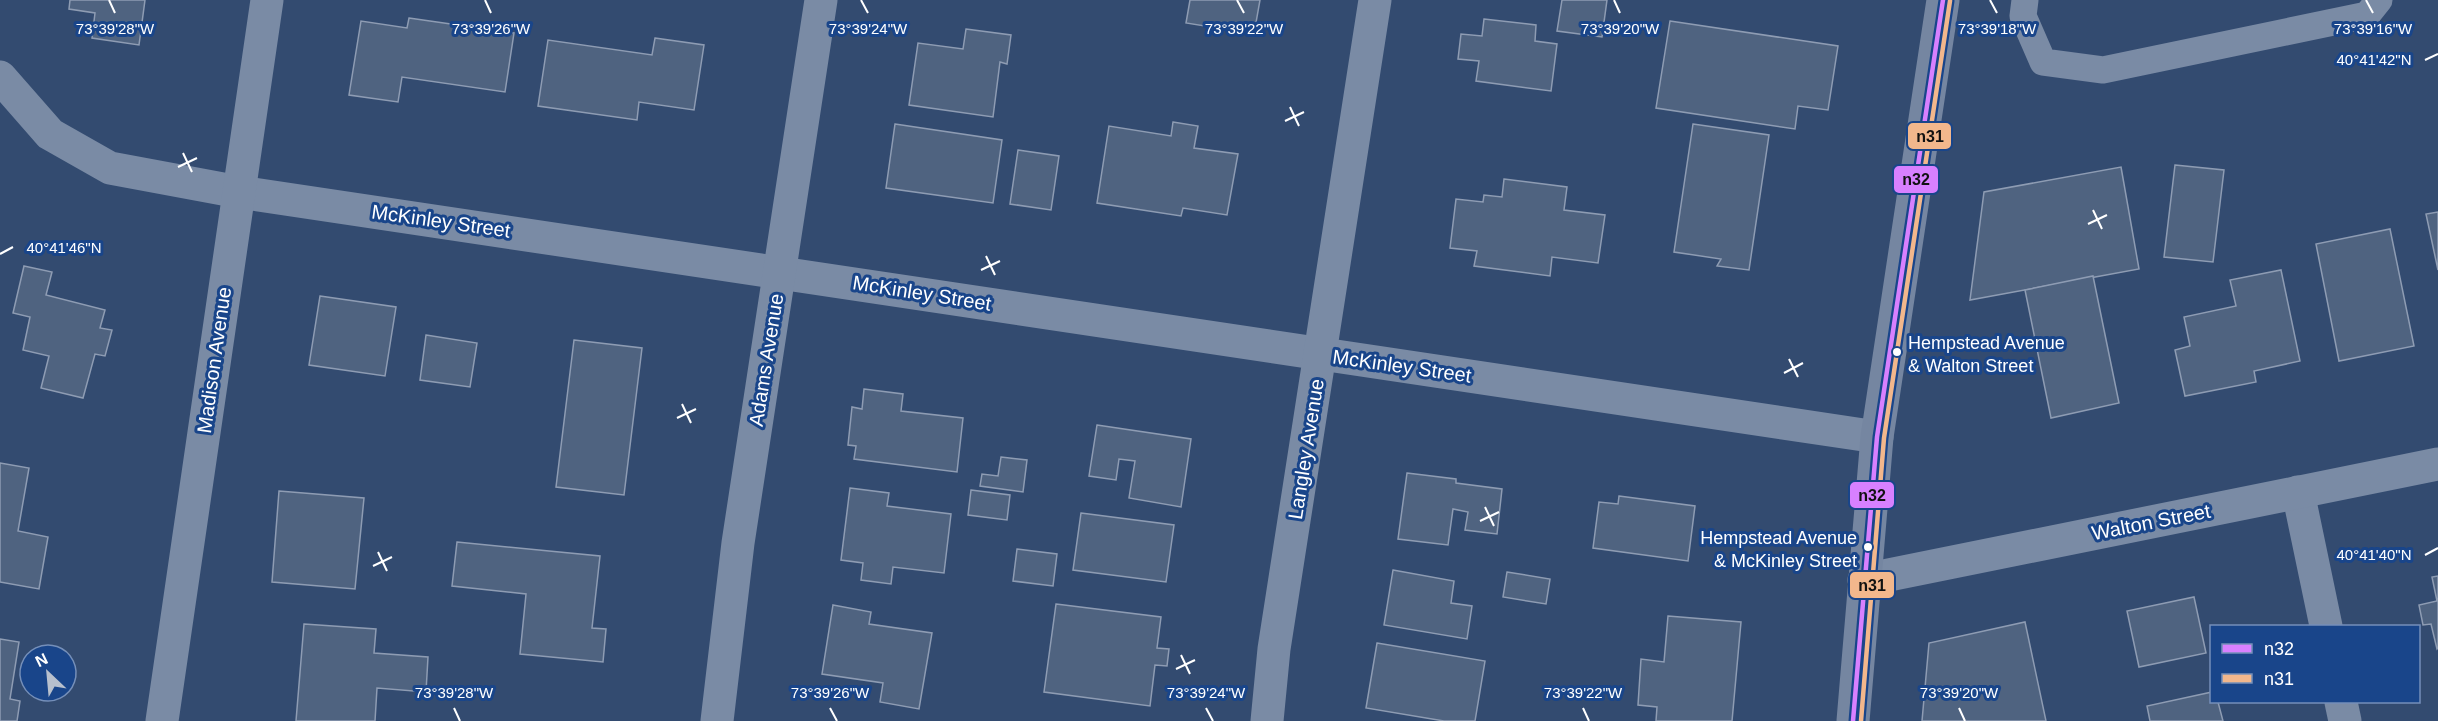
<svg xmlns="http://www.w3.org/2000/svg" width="2438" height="721" font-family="Arial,sans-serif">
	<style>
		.building { fill: #4f6380; stroke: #8e9cb3; stroke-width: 1.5 }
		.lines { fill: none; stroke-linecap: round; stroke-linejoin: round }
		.lane { stroke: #7a8ba5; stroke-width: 27 }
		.street { stroke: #7a8ba5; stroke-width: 33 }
		.secondary { stroke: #7586a1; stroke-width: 33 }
		.bus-1-casing { stroke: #19458a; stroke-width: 9 }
		.bus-2-casing { stroke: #19458a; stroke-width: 9 }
		.bus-1 { stroke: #d880ff; stroke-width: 4.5 }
		.bus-2 { stroke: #f2b78c; stroke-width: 4.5 }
		.ticks { fill: none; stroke: #fff; stroke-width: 2 }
		.bus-dot { fill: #fff; stroke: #19458a; stroke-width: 2 }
		.labels { text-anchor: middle; stroke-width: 6; stroke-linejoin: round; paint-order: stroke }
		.bus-label { font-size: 18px; fill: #fff; stroke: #19458a; text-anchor: start }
		.street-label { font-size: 20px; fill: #fff; stroke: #19458a }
		.ticks-label { font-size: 15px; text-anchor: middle; fill: #fff; stroke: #19458a; stroke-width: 6; stroke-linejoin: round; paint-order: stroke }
		.line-badge { stroke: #19458a; stroke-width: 2 }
		.pale-badge-label { font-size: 16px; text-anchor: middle; font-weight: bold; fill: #111 }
	</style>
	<rect width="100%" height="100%" fill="#334b70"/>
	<!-- building -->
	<g class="building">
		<path d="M 70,0 L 145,0 L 139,45 L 92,38 L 95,13 L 69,9 Z"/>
		<path d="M 1190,0 L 1260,0 L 1254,34 L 1186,23 Z"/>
		<path d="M 1562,0 L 1607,0 L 1602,37 L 1557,31 Z"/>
		<path d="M 409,18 L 514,33 L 505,92 L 402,77 L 398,102 L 349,95 L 361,21 L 407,28 Z"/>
		<path d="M 1484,19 L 1536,25 L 1535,41 L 1557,44 L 1551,91 L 1476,81 L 1479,61 L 1458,59 L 1461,34 L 1482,36 Z"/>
		<path d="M 1670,21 L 1838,46 L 1828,110 L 1798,106 L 1795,129 L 1656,108 Z"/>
		<path d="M 966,29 L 1011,35 L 1007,64 L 1000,62 L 993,117 L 909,105 L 918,43 L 963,49 Z"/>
		<path d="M 655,38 L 704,45 L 694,110 L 639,102 L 637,120 L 538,106 L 548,40 L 652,55 Z"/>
		<path d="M 1173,122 L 1198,126 L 1194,148 L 1238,154 L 1227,215 L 1183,208 L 1181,216 L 1097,203 L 1109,126 L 1171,136 Z"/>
		<path d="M 895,124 L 1002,140 L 993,203 L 886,188 Z"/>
		<path d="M 1693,124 L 1769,135 L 1749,270 L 1717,266 L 1721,259 L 1674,252 Z"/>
		<path d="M 1018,150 L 1059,156 L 1051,210 L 1010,204 Z"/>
		<path d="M 2175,165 L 2224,170 L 2213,262 L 2164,257 Z"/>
		<path d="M 2121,167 L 2139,269 L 1970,300 L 1984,192 Z"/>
		<path d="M 1504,179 L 1567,187 L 1564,210 L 1605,215 L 1598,263 L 1552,257 L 1550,276 L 1474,266 L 1477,251 L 1450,248 L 1456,199 L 1483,202 L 1484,195 L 1502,197 Z"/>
		<path d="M 2438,212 L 2438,270 L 2426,214 Z"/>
		<path d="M 2390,229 L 2414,346 L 2339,361 L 2316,244 Z"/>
		<path d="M 24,266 L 52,272 L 46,295 L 105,310 L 100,328 L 112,330 L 105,356 L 95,354 L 83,398 L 41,388 L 49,356 L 23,350 L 30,317 L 13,313 Z"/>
		<path d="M 2281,270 L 2300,361 L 2254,371 L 2256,382 L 2185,396 L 2175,350 L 2190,346 L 2184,317 L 2236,306 L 2230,280 Z"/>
		<path d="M 2093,276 L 2119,403 L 2051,418 L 2025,290 Z"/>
		<path d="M 320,296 L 396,307 L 385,376 L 309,365 Z"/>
		<path d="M 426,335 L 477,343 L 470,387 L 420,380 Z"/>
		<path d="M 574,340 L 642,348 L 624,495 L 556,487 Z"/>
		<path d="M 864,389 L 903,394 L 901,411 L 963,418 L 957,472 L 854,459 L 856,446 L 848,445 L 852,407 L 862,409 Z"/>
		<path d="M 1097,425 L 1191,439 L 1181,507 L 1129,498 L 1135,461 L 1119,459 L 1116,480 L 1089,476 Z"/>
		<path d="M 1001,457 L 1027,460 L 1023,492 L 980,486 L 982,474 L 998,476 Z"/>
		<path d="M 0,463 L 29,468 L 18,531 L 48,537 L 39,589 L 0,582 Z"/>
		<path d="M 1407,473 L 1456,479 L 1456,483 L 1502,489 L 1497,534 L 1465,530 L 1468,512 L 1453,509 L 1448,545 L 1398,539 Z"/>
		<path d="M 850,488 L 889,493 L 887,506 L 951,514 L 944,573 L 893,567 L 891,584 L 861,580 L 863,563 L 841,560 Z"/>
		<path d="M 971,490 L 1010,495 L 1007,520 L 968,515 Z"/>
		<path d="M 279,491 L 364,498 L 355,589 L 272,582 Z"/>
		<path d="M 1619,496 L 1695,506 L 1688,561 L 1593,548 L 1599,502 L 1618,504 Z"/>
		<path d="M 1081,513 L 1174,525 L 1166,582 L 1073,570 Z"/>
		<path d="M 457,542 L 600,556 L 592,628 L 606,629 L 603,662 L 520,654 L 526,594 L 452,586 Z"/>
		<path d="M 1017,549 L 1057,554 L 1053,586 L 1013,581 Z"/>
		<path d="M 1393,570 L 1454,581 L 1451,603 L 1472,606 L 1467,639 L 1384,625 Z"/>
		<path d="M 1507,572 L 1550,579 L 1546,604 L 1503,597 Z"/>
		<path d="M 2438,576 L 2438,648 L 2437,649 L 2431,624 L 2423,625 L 2419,605 L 2437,601 L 2432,577 Z"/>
		<path d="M 2194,597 L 2206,653 L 2139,667 L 2127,611 Z"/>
		<path d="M 1056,604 L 1161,617 L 1157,648 L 1169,649 L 1167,666 L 1155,665 L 1150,706 L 1044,692 Z"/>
		<path d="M 833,605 L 871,612 L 869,624 L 932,633 L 919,709 L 880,702 L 883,683 L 822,674 Z"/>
		<path d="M 1668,616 L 1741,622 L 1732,721 L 1656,721 L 1657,707 L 1638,705 L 1641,659 L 1664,662 Z"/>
		<path d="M 2025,622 L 2046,721 L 1922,721 L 1929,643 Z"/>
		<path d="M 304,624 L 376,629 L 374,653 L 428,657 L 426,692 L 377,688 L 375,721 L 296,721 Z"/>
		<path d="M 0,639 L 19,642 L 10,699 L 20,701 L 17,721 L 0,721 Z"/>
		<path d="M 1377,643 L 1485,661 L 1475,721 L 1444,721 L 1366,708 Z"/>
		<path d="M 2212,692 L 2212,702 L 2218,702 L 2223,721 L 2150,721 L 2147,706 Z"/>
	</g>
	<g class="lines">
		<!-- lane -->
		<path class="lane" d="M 2025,0 L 2023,16 L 2043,62 L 2103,70 L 2367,15 L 2379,0"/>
		<!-- street -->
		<g class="street">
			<path d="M 0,77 L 50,134 L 110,168 L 239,192 L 1877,437"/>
			<path d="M 2298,492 L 2326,626"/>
			<path d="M 1864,580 L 2438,464"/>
			<path d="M 2341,702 L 2345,721"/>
			<path d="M 162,721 L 267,0"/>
			<path d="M 717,721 L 738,543 L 821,0"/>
			<path d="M 1267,721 L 1274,649 L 1375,0"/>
		</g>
		<!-- secondary -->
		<path class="secondary" d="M 1853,721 L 1877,437 L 1943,0"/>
		<defs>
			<path id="bus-1" d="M 1853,721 L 1877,437 L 1943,0"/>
			<path id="bus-2" d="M 1861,721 L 1884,438 L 1950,1"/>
		</defs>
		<!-- bus-1 casing -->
		<use href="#bus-1" class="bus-1-casing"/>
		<!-- bus-2 casing -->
		<use href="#bus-2" class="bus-2-casing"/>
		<!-- bus-1 -->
		<use href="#bus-1" class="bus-1"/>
		<!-- bus-2 -->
		<use href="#bus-2" class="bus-2"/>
	</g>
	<!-- ticks -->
	<path class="ticks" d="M 109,0 L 115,13M 485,0 L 491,13M 861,0 L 868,13M 1237,0 L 1244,13M 1614,0 L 1620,13M 1990,0 L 1997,13M 2366,0 L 2373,13M 2425,60 L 2438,54M 1290,107 L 1299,126M 1285,121 L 1304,112M 183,153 L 192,172M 178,167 L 197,158M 2093,210 L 2102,229M 2088,224 L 2107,215M 0,254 L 13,247M 986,256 L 995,275M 981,270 L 1000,261M 1789,359 L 1798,377M 1784,373 L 1803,363M 682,404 L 691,423M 677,418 L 696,409M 1485,507 L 1494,526M 1480,521 L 1499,512M 378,552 L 387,571M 2425,555 L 2438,548M 373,566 L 392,557M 1181,655 L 1190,674M 1176,669 L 1195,660M 454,708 L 460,721M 830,708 L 837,721M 1206,708 L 1213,721M 1583,708 L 1589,721M 1959,708 L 1965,721"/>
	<!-- markers -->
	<g class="bus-dot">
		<circle cx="1897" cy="352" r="5"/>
		<circle cx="1868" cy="547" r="5"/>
	</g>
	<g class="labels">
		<!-- bus labels -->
		<g class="bus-label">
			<text x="1908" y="349">Hempstead Avenue<tspan x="1908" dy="23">&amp; Walton Street</tspan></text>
			<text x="1857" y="544" text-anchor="end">Hempstead Avenue<tspan x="1857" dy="23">&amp; McKinley Street</tspan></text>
		</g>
		<!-- street labels -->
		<g class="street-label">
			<text transform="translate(441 221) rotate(8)" y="7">McKinley Street</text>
			<text transform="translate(922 293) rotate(9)" y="7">McKinley Street</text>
			<text transform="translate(214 360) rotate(-82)" y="7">Madison Avenue</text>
			<text transform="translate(766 360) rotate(-81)" y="7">Adams Avenue</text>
			<text transform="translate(1402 366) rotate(8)" y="7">McKinley Street</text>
			<text transform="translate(1306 449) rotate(-81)" y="7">Langley Avenue</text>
			<text transform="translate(2151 522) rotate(-11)" y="7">Walton Street</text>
		</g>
	</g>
	<g class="ticks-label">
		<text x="115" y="34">73°39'28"W</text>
		<text x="491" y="34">73°39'26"W</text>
		<text x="868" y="34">73°39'24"W</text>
		<text x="1244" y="34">73°39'22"W</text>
		<text x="1620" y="34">73°39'20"W</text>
		<text x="1997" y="34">73°39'18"W</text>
		<text x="2373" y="34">73°39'16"W</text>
		<text x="2374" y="65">40°41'42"N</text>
		<text x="64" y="253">40°41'46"N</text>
		<text x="2374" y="560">40°41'40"N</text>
		<text x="454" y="698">73°39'28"W</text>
		<text x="830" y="698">73°39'26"W</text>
		<text x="1206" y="698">73°39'24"W</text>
		<text x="1583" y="698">73°39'22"W</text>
		<text x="1959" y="698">73°39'20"W</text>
	</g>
	<g class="line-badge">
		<rect x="1907" y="122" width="45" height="28" rx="6" fill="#f2b78c"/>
		<rect x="1893" y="165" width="46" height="29" rx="6" fill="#d880ff"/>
		<rect x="1849" y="481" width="46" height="28" rx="6" fill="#d880ff"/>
		<rect x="1849" y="571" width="46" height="28" rx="6" fill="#f2b78c"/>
	</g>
	<g class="pale-badge-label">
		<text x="1930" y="142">n31</text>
		<text x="1916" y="185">n32</text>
		<text x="1872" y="501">n32</text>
		<text x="1872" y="591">n31</text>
	</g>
	<!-- legend -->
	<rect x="2210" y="625" width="210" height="78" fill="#19458a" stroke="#758fb9" stroke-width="1.5"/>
	<rect x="2222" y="644" width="30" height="9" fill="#d880ff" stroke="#758fb9" stroke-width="1.5"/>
	<text x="2264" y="655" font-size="18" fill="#ffffff">n32</text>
	<rect x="2222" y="674" width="30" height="9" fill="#f2b78c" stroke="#758fb9" stroke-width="1.5"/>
	<text x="2264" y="685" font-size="18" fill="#ffffff">n31</text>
	<!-- north arrow -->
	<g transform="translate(48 673) rotate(334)"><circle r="28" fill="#19458a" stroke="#758fb9" stroke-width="1.5"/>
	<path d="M0-4.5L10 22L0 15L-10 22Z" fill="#b8c0cd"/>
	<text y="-9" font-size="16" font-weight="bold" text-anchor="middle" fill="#ffffff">N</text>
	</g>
</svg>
